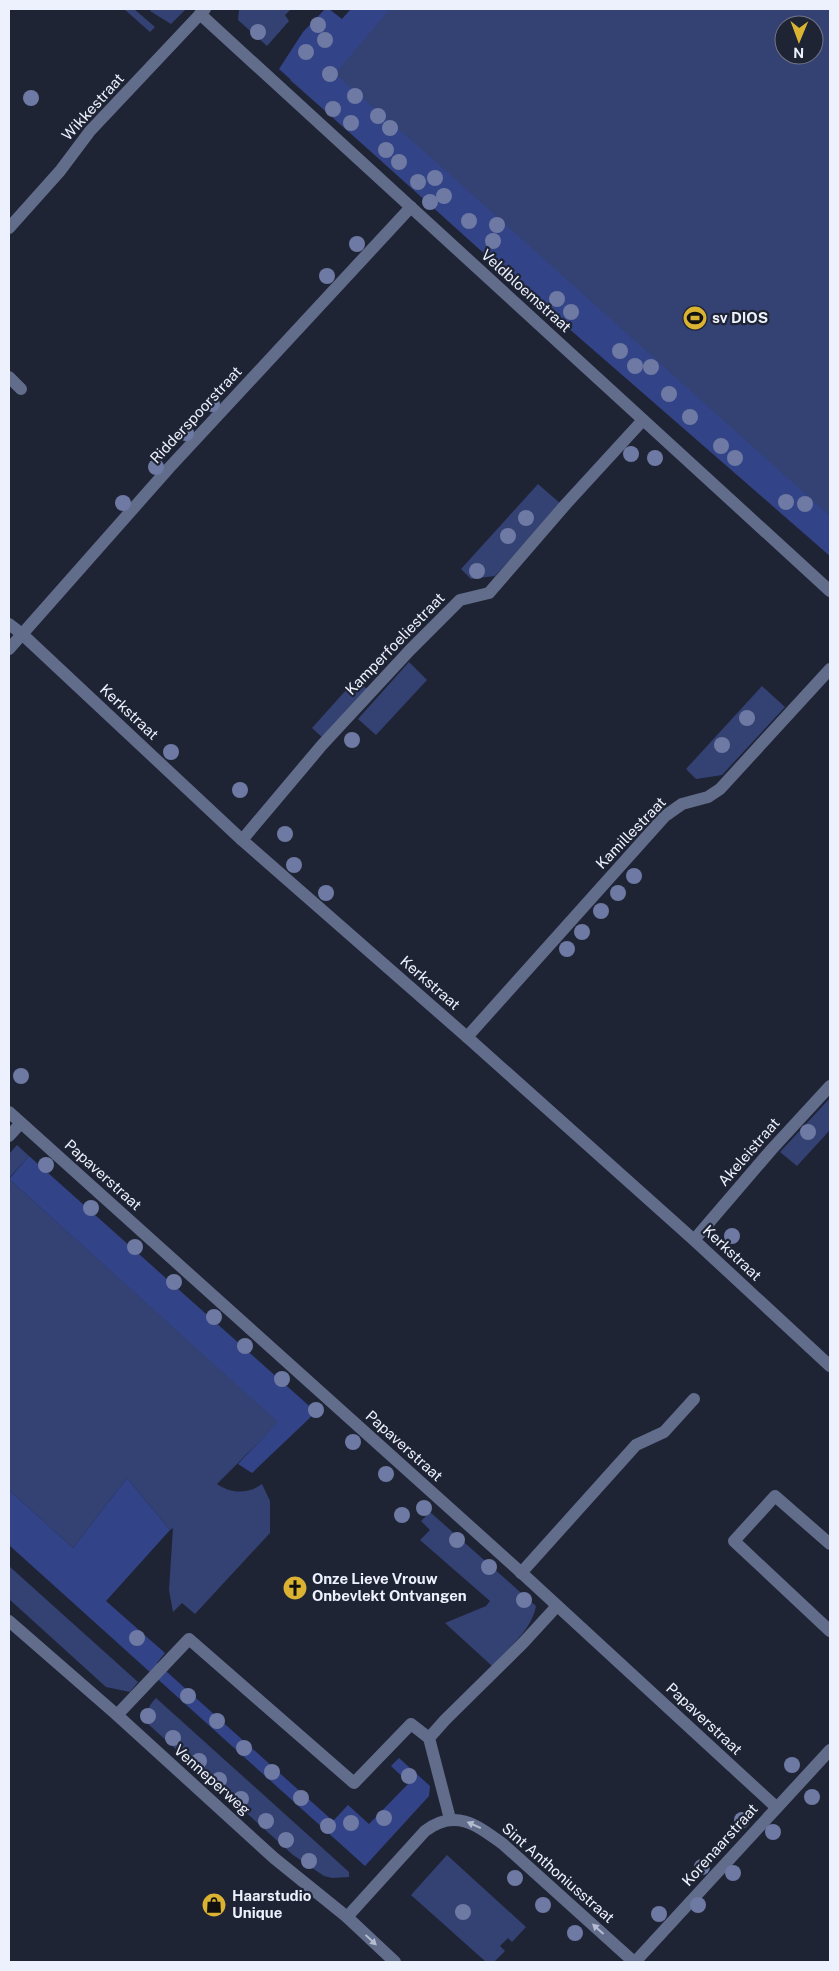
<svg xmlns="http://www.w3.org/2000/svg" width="839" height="1971" font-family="'Public Sans',sans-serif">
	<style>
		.green { fill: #344173; fill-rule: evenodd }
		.forest { fill: #334387 }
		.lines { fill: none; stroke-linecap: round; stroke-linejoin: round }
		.service { stroke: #626d8c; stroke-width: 12 }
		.minor { stroke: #626d8c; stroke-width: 12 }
		.tree { fill: #6e7aa3 }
		.oneway { fill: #b5bcd0 }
		.labels { text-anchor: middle; stroke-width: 4.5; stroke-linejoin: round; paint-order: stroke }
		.street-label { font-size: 15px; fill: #edf1fd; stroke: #1f2435 }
		.poi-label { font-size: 15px; font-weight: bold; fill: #edf1fd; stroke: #1f2435; text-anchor: start }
	</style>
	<rect width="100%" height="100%" fill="#1f2435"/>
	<!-- green -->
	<g class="green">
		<path d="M 124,9 L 134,9 L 155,27 L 150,32 Z"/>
		<path d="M 152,9 L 186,9 L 171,24 L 150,11 Z"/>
		<path d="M 239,9 L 291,9 L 285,15 L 289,21 L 267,46 L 238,20 Z"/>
		<path d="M 351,9 L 830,9 L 830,556 L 290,80 ZM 784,25 L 814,25 L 814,55 L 784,55 Z"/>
		<path d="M 538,484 L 561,504 L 495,576 L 471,579 L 461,569 Z"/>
		<path d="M 409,662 L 427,680 L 376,735 L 358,719 Z"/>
		<path d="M 356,679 L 367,689 L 323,738 L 312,728 Z"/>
		<path d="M 762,686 L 785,707 L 722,775 L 696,779 L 686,769 Z"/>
		<path d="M 830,1098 L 830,1130 L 797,1166 L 780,1152 Z"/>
		<path d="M 17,1145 L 29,1156 L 9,1178 L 9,1154 Z"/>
		<path d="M 9,1179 L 279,1422 L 217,1484 C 231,1494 249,1494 262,1484 L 270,1501 L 270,1533 L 195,1614 L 182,1603 L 173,1612 L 169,1590 L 173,1528 L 170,1530 L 127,1478 L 73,1548 L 9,1490 Z"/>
		<path d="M 430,1512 L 536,1606 C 532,1630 508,1648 492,1666 L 445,1623 L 486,1606 L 490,1601 L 420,1540 L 430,1530 L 421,1521 Z"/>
		<path d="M 9,1566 L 138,1682 L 130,1692 L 106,1687 L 9,1599 Z"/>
		<path d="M 156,1698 L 328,1853 L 349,1872 L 349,1877 L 332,1878 L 324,1876 L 293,1855 L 148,1724 C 145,1713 149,1705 156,1698 Z"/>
		<path d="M 447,1855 L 526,1927 L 512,1942 L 508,1938 L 500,1946 L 505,1951 L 494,1962 L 486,1962 L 411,1895 Z"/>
	</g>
	<!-- forest -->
	<g class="forest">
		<path d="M 325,9 L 329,9 L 342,19 L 351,9 L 390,9 L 335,74 L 426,153 L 830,516 L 830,556 L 528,293 L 279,69 L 303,32 Z"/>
		<path d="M 29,1156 L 316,1412 L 252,1473 L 238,1464 L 278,1422 L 9,1179 Z"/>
		<path d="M 127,1478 L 170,1530 L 106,1601 L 165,1653 L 157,1663 L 333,1821 L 348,1805 L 369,1824 L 409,1783 L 391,1766 L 399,1758 L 430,1786 L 429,1796 L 365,1866 L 9,1545 L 9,1490 L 73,1548 Z"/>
	</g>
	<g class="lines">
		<!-- service -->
		<g class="service">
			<path d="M 9,1136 L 21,1123"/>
			<path d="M 830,1544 L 775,1496 L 734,1541 L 830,1631"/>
			<path d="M 521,1573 L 636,1445 L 664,1432 L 694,1399"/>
			<path d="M 117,1715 L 189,1639 L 354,1783 L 411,1724 L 429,1738"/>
			<path d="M 450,1819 L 429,1738 L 445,1720 L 523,1643 L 557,1606"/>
		</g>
		<!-- minor -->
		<g class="minor">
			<path d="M 200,14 L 830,591"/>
			<path d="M 9,228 L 60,171 L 90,131 L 205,9"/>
			<path d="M 9,377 L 21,389"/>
			<path d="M 9,624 L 22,634 L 242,840 L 467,1037 L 694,1240 L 830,1366"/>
			<path d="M 9,649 L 169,468 L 411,207"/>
			<path d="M 242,840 L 322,745 L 410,650 L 460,600 L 489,593 L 566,504 L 643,420"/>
			<path d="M 467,1037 L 665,816 L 682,804 L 708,797 L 720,789 L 830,669"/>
			<path d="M 9,1112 L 525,1576 L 776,1807"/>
			<path d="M 694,1240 L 772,1149 L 830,1086"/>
			<path d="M 9,1621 L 117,1715 L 274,1858 L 347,1917 L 395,1962"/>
			<path d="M 347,1917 L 425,1831 C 455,1808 477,1825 503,1844 L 634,1962"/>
			<path d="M 635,1962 L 830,1750"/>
		</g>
	</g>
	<!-- trees -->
	<g class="tree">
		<circle cx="318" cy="25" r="8"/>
		<circle cx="258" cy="32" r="8"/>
		<circle cx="325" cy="40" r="8"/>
		<circle cx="306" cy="52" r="8"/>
		<circle cx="330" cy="74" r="8"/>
		<circle cx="355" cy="96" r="8"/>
		<circle cx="31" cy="98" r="8"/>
		<circle cx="333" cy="109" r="8"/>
		<circle cx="378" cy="116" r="8"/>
		<circle cx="351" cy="123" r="8"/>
		<circle cx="390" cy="128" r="8"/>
		<circle cx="386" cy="150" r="8"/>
		<circle cx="399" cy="162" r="8"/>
		<circle cx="435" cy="178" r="8"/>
		<circle cx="418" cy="182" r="8"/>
		<circle cx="444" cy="196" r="8"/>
		<circle cx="430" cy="202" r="8"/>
		<circle cx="469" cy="221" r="8"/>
		<circle cx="497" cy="225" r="8"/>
		<circle cx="493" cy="241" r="8"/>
		<circle cx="357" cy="244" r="8"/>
		<circle cx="327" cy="276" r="8"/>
		<circle cx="557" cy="299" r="8"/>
		<circle cx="571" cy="312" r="8"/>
		<circle cx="620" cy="351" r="8"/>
		<circle cx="635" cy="366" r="8"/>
		<circle cx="651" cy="367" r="8"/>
		<circle cx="669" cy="394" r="8"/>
		<circle cx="212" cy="404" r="8"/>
		<circle cx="690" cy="417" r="8"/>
		<circle cx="186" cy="433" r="8"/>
		<circle cx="721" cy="446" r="8"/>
		<circle cx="631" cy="454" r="8"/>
		<circle cx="655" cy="458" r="8"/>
		<circle cx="735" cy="458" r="8"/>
		<circle cx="156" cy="467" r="8"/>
		<circle cx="786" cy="502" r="8"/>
		<circle cx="123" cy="503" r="8"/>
		<circle cx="805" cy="504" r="8"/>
		<circle cx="526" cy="518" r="8"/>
		<circle cx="508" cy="536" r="8"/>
		<circle cx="477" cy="571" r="8"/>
		<circle cx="747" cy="718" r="8"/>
		<circle cx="352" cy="740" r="8"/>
		<circle cx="722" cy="745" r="8"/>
		<circle cx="171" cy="752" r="8"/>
		<circle cx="240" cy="790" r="8"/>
		<circle cx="285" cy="834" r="8"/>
		<circle cx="294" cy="865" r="8"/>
		<circle cx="634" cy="876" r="8"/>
		<circle cx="326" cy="893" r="8"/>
		<circle cx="618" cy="893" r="8"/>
		<circle cx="601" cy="911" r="8"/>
		<circle cx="582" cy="932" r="8"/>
		<circle cx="567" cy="949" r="8"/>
		<circle cx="21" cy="1076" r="8"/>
		<circle cx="808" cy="1132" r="8"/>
		<circle cx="46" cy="1165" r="8"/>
		<circle cx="91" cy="1208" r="8"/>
		<circle cx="732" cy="1236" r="8"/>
		<circle cx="135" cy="1247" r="8"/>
		<circle cx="174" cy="1282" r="8"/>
		<circle cx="214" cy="1317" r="8"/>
		<circle cx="245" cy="1346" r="8"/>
		<circle cx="282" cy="1379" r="8"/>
		<circle cx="316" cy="1410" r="8"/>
		<circle cx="353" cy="1442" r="8"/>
		<circle cx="386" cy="1474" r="8"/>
		<circle cx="424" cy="1508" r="8"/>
		<circle cx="402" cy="1515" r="8"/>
		<circle cx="457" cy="1540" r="8"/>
		<circle cx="489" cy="1567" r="8"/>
		<circle cx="524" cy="1600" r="8"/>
		<circle cx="137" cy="1638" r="8"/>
		<circle cx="188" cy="1696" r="8"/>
		<circle cx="148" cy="1716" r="8"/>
		<circle cx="217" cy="1721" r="8"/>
		<circle cx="173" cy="1738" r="8"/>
		<circle cx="244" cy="1748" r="8"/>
		<circle cx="199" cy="1761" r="8"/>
		<circle cx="792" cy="1765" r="8"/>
		<circle cx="272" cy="1772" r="8"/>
		<circle cx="409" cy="1776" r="8"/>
		<circle cx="219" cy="1780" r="8"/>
		<circle cx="812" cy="1797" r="8"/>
		<circle cx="301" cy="1798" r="8"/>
		<circle cx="241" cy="1799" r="8"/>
		<circle cx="384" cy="1818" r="8"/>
		<circle cx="742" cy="1820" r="8"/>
		<circle cx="266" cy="1821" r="8"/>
		<circle cx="351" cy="1823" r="8"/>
		<circle cx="328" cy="1826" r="8"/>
		<circle cx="773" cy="1832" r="8"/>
		<circle cx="286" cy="1840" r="8"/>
		<circle cx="309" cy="1861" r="8"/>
		<circle cx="702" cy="1867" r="8"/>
		<circle cx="733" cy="1873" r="8"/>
		<circle cx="515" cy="1878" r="8"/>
		<circle cx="543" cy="1905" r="8"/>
		<circle cx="698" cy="1905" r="8"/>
		<circle cx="463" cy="1912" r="8"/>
		<circle cx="659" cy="1914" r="8"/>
		<circle cx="575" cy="1933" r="8"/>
	</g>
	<!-- one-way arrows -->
	<defs><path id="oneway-solid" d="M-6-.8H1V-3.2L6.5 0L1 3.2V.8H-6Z" transform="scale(1.25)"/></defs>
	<g class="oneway">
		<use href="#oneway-solid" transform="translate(474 1825) rotate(-156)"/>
		<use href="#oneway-solid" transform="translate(598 1929) rotate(-138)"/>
		<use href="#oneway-solid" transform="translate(371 1940) rotate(43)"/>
	</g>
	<!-- icons -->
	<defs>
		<symbol id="stadium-disc" viewBox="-11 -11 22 22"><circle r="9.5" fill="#dbb333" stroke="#1f2435"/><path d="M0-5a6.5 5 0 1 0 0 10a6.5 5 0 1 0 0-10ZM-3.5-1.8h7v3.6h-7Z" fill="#111"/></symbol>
		<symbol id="church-disc" viewBox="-11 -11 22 22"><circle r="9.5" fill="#dbb333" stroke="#1f2435"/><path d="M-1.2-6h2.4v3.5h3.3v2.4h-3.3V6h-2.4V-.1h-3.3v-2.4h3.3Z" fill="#111"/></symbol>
		<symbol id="shop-disc" viewBox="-11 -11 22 22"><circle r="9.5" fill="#dbb333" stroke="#1f2435"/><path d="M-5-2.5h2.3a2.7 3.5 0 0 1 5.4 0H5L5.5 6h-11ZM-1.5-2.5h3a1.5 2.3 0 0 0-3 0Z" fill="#111"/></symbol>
	</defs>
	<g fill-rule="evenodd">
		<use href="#stadium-disc" x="681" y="304" width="28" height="28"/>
		<use href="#church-disc" x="281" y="1574" width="28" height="28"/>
		<use href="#shop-disc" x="200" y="1891" width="28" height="28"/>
	</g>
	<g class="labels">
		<!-- street labels -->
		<g class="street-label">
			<text transform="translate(93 107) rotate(-48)" y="5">Wikkestraat</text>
			<text transform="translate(526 291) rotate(42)" y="5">Veldbloemstraat</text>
			<text transform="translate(196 415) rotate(-47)" y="5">Ridderspoorstraat</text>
			<text transform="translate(395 644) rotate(-46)" y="5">Kamperfoeliestraat</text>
			<text transform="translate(129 712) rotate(43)" y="5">Kerkstraat</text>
			<text transform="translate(631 833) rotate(-46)" y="5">Kamillestraat</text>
			<text transform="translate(430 983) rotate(41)" y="5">Kerkstraat</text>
			<text transform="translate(749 1152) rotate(-49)" y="5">Akeleistraat</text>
			<text transform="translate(103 1175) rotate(42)" y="5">Papaverstraat</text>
			<text transform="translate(732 1253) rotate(43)" y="5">Kerkstraat</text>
			<text transform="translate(404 1446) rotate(42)" y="5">Papaverstraat</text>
			<text transform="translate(704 1719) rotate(43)" y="5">Papaverstraat</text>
			<text transform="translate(212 1780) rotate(42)" y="5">Venneperweg</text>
			<text transform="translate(720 1845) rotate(-48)" y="5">Korenaarstraat</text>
			<text transform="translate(558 1873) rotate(41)" y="5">Sint Anthoniusstraat</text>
		</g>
		<!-- poi labels -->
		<g class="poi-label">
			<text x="712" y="323">sv DIOS</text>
			<text x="312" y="1584">Onze Lieve Vrouw<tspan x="312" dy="17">Onbevlekt Ontvangen</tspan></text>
			<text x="232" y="1901">Haarstudio<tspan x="232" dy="17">Unique</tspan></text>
		</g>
	</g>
	<!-- border -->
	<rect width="839" height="1971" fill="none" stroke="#edf1fd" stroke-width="20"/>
	<!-- north arrow -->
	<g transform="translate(799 40) rotate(181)"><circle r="24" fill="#1f2435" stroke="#717685"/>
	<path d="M0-4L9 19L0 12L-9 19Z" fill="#dbb333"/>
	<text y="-8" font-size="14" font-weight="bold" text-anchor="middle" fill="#edf1fd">N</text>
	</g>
</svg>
